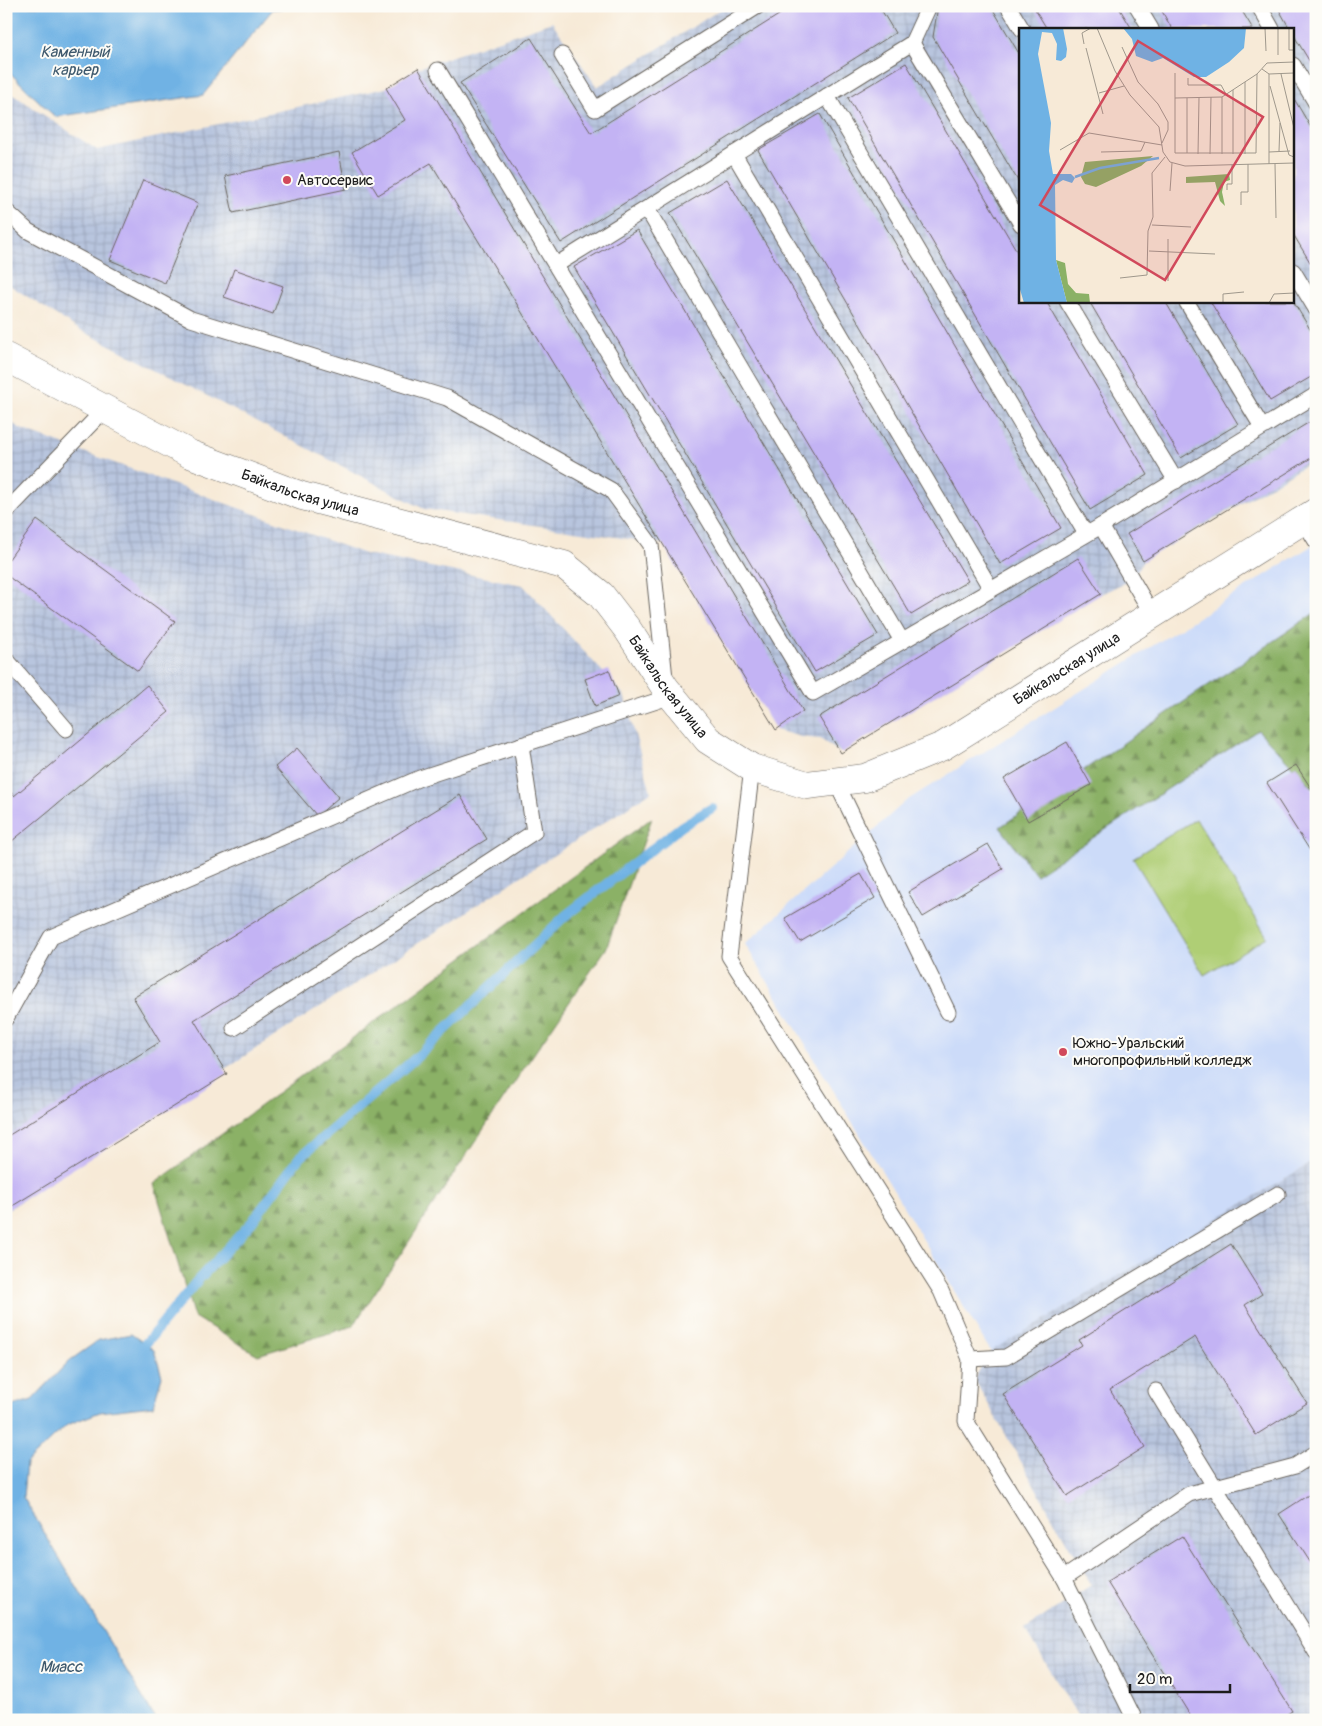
<svg xmlns="http://www.w3.org/2000/svg" width="1322" height="1726" font-family="Pangolin,sans-serif">
	<style>
		.built { fill: #ccdbf9 }
		.industrial { fill: url(#industrial-grid); fill-rule: evenodd }
		.forest { fill: url(#forest-firs); stroke: #546641 }
		.pitch { fill: #afce75; stroke: #667548 }
		.water { fill: #6fb2e4; stroke: #466780 }
		.lines { fill: none; stroke-linecap: round; stroke-linejoin: round }
		.stream { stroke: #6fb2e4; stroke-width: 10 }
		.building { fill: #c3b3f4 }
		.lane-casing { stroke: #69645d; stroke-width: 17 }
		.secondary-casing { stroke: #69645d; stroke-width: 29 }
		.lane { stroke: #fff; stroke-width: 15 }
		.secondary { stroke: #fff; stroke-width: 28 }
		.poi-dot { fill: #d1495b; stroke: #fdfcf7; stroke-width: 2 }
		.labels { text-anchor: middle; stroke-width: 4; stroke-linejoin: round; paint-order: stroke }
		.poi-label { font-size: 15px; fill: #1c1c1c; stroke: #fdfcf7; text-anchor: start }
		.street-label { font-size: 15px; fill: #1c1c1c; stroke: #fdfcf7 }
		.water-label { font-size: 16px; font-style: italic; fill: #3d586c; stroke: #fdfcf7 }
		.inset-river { fill: none; stroke: #6fb2e4; stroke-width: 2.5 }
		.inset-road { fill: none; stroke: #9f988c; stroke-width: 1 }
		.view { fill: #d1495b; fill-opacity: 0.15; stroke: #d1495b; stroke-width: 2.5 }
		.inset-edge { fill: none; stroke: #1c1c1c; stroke-width: 2.5 }
	</style>
	<defs>
		<pattern id="industrial-grid" width="8" height="8" patternUnits="userSpaceOnUse" patternTransform="scale(1.25)"><rect width="8" height="8" fill="#b8c5de"/><path d="M0 4h8M4 0v8" fill="none" stroke="#9ea9be"/></pattern>
		<pattern id="forest-firs" width="22" height="20" patternUnits="userSpaceOnUse" patternTransform="scale(1.25)"><rect width="22" height="20" fill="#8bb166"/><path d="M5 1l3.5 6h-7zM16 11l3.5 6h-7z" fill="#718f53"/></pattern>
	</defs>
	<rect width="100%" height="100%" fill="#fdfcf7"/>
	<filter id="ink" filterUnits="userSpaceOnUse"><feTurbulence type="fractalNoise" baseFrequency=".02" numOctaves="2"/><feDisplacementMap in="SourceGraphic" scale="10" xChannelSelector="R" yChannelSelector="G"/><feConvolveMatrix kernelMatrix="1 2 1 2 8 2 1 2 1" color-interpolation-filters="sRGB"/></filter>
	<filter id="wash" filterUnits="userSpaceOnUse"><feTurbulence type="fractalNoise" baseFrequency=".0096" numOctaves="4" result="noise"/><feDisplacementMap in="SourceGraphic" scale="20" xChannelSelector="R" yChannelSelector="G"/><feGaussianBlur stdDeviation="1.12" result="paint"/><feColorMatrix in="noise" values="0 0 0 0 0 0 0 0 0 0 0 0 0 0 0 0 0 1.4 0 .05"/><feComposite in="paint" operator="in"/></filter>
	<g filter="url(#wash)">
		<rect width="100%" height="100%" fill="#f7ead7"/>
		<!-- built -->
		<path class="built" d="M 1316,543 L 1316,1160 L 991,1352 L 745,944 L 906,801 Z"/>
		<!-- industrial -->
		<g class="industrial">
			<path d="M 726,6 L 1316,6 L 1316,459 L 1143,561 L 1132,579 L 1101,594 L 841,753 L 820,739 L 801,737 L 776,730 L 663,544 L 424,509 L 75,327 L 6,283 L 6,90 L 97,150 L 386,88 L 418,68 L 552,22 L 597,87 ZM 1021,29 L 1293,29 L 1293,301 L 1021,301 Z"/>
			<path d="M 6,419 L 21,429 L 365,554 L 523,585 L 624,695 L 651,792 L 6,1211 Z"/>
			<path d="M 1316,1160 L 1316,1720 L 1080,1720 L 1025,1629 L 1091,1585 L 974,1379 L 991,1351 Z"/>
		</g>
		<!-- forest -->
		<g class="forest">
			<path d="M 1316,612 L 1316,791 L 1258,730 L 1036,875 L 1000,827 Z"/>
			<path d="M 652,818 L 606,949 L 520,1074 L 353,1326 L 258,1355 L 194,1317 L 154,1184 Z"/>
		</g>
		<!-- pitch -->
		<path class="pitch" d="M 1196,819 L 1267,937 L 1204,975 L 1133,858 Z"/>
		<!-- water -->
		<g class="water">
			<path d="M 6,6 L 327,6 L 273,9 L 203,95 L 55,117 L 6,69 Z"/>
			<path d="M 131,1334 L 154,1350 L 162,1376 L 153,1406 L 100,1412 L 67,1425 L 26,1463 L 23,1497 L 156,1720 L 6,1720 L 6,1408 L 32,1400 L 69,1361 L 99,1340 Z"/>
		</g>
		<g class="lines">
			<!-- stream -->
			<path class="stream" d="M 137,1354 L 197,1281 L 252,1222 L 299,1158 L 418,1056 L 565,916 L 682,826 L 712,808"/>
		</g>
		<g id="blocks">
			<!-- building -->
			<g class="building">
				<path d="M 793,6 L 879,6 L 895,33 L 561,243 L 460,83 L 531,38 L 591,133 Z"/>
				<path d="M 938,6 L 991,6 L 1021,57 L 1021,186 L 933,37 Z"/>
				<path d="M 1033,6 L 1118,6 L 1132,29 L 1047,29 Z"/>
				<path d="M 1159,6 L 1239,6 L 1253,29 L 1172,29 Z"/>
				<path d="M 1277,6 L 1316,6 L 1316,72 L 1293,34 L 1293,29 L 1290,29 Z"/>
				<path d="M 906,63 L 1021,258 L 1021,301 L 1046,301 L 1148,475 L 1090,510 L 848,98 Z"/>
				<path d="M 418,68 L 803,711 L 776,730 L 431,163 L 378,195 L 352,152 L 405,120 L 386,88 Z"/>
				<path d="M 1293,97 L 1316,136 L 1316,272 L 1293,234 Z"/>
				<path d="M 820,114 L 1061,528 L 1000,564 L 758,150 Z"/>
				<path d="M 339,152 L 346,189 L 233,213 L 225,176 Z"/>
				<path d="M 727,179 L 968,581 L 911,615 L 670,213 Z"/>
				<path d="M 143,180 L 198,203 L 165,283 L 110,260 Z"/>
				<path d="M 637,230 L 878,635 L 815,672 L 574,267 Z"/>
				<path d="M 234,269 L 283,286 L 273,314 L 224,297 Z"/>
				<path d="M 1089,301 L 1165,301 L 1238,424 L 1181,458 Z"/>
				<path d="M 1210,301 L 1293,301 L 1316,339 L 1316,374 L 1270,401 Z"/>
				<path d="M 1316,418 L 1316,455 L 1143,561 L 1127,534 Z"/>
				<path d="M 37,520 L 175,621 L 138,671 L 6,575 L 6,563 Z"/>
				<path d="M 1078,558 L 1101,594 L 841,753 L 819,717 Z"/>
				<path d="M 609,670 L 619,696 L 595,706 L 585,679 Z"/>
				<path d="M 147,685 L 169,712 L 6,846 L 6,786 L 14,796 Z"/>
				<path d="M 1067,742 L 1091,785 L 1028,821 L 1004,779 Z"/>
				<path d="M 297,748 L 339,797 L 317,816 L 275,767 Z"/>
				<path d="M 1296,765 L 1316,796 L 1316,860 L 1267,783 Z"/>
				<path d="M 460,795 L 487,839 L 194,1020 L 227,1074 L 6,1210 L 6,1137 L 160,1042 L 133,997 Z"/>
				<path d="M 988,844 L 1003,869 L 923,917 L 908,892 Z"/>
				<path d="M 861,874 L 875,898 L 800,942 L 785,918 Z"/>
				<path d="M 1231,1244 L 1262,1294 L 1245,1305 L 1307,1403 L 1256,1435 L 1195,1337 L 1110,1390 L 1145,1447 L 1067,1496 L 1003,1394 L 1082,1345 L 1079,1340 Z"/>
				<path d="M 1316,1490 L 1316,1571 L 1279,1514 Z"/>
				<path d="M 1182,1536 L 1292,1711 L 1278,1720 L 1193,1720 L 1107,1582 Z"/>
			</g>
		</g>
	</g>
	<g filter="url(#ink)">
		<use href="#blocks" fill-opacity="0" stroke="#69645d" stroke-width="1"/>
		<g class="lines">
			<defs>
				<g id="lane">
					<path d="M 1008,6 L 1022,29"/>
					<path d="M 1137,6 L 1151,29"/>
					<path d="M 1259,6 L 1272,29"/>
					<path d="M 912,43 L 1021,224"/>
					<path d="M 562,55 L 595,109 L 758,6"/>
					<path d="M 1293,65 L 1316,103"/>
					<path d="M 438,70 L 813,693 L 1101,526 L 1316,395"/>
					<path d="M 827,96 L 1086,534"/>
					<path d="M 734,154 L 991,589"/>
					<path d="M 647,209 L 902,641"/>
					<path d="M 6,211 L 28,231 L 191,319 L 447,398 L 611,490 L 651,545 L 665,678"/>
					<path d="M 556,265 L 912,43 L 929,6"/>
					<path d="M 1293,271 L 1316,309"/>
					<path d="M 1067,301 L 1176,481"/>
					<path d="M 1186,301 L 1262,427"/>
					<path d="M 6,512 L 105,409"/>
					<path d="M 1303,520 L 1316,541"/>
					<path d="M 1101,526 L 1152,614"/>
					<path d="M 6,659 L 66,729"/>
					<path d="M 752,768 L 729,956 L 941,1291 L 970,1359 L 966,1421 L 1064,1578 L 1135,1720"/>
					<path d="M 836,782 L 948,1012"/>
					<path d="M 6,1018 L 51,937 L 420,778 L 672,696"/>
					<path d="M 234,1028 L 534,832 L 521,745"/>
					<path d="M 970,1359 L 1006,1357 L 1278,1194"/>
					<path d="M 1156,1391 L 1316,1652"/>
					<path d="M 1064,1578 L 1189,1494 L 1295,1466 L 1316,1453"/>
				</g>
				<g id="secondary">
					<path id="s1" d="M 6,357 L 190,454 L 302,496 L 564,565 L 601,595 L 628,630 L 666,689 L 708,740 L 752,768 L 807,785 L 865,778 L 943,746 L 1316,512"/>
				</g>
			</defs>
			<!-- lane casing -->
			<use href="#lane" class="lane-casing"/>
			<!-- secondary casing -->
			<use href="#secondary" class="secondary-casing"/>
			<!-- lane -->
			<use href="#lane" class="lane"/>
			<!-- secondary -->
			<use href="#secondary" class="secondary"/>
		</g>
	</g>
	<!-- markers -->
	<g class="poi-dot">
		<circle cx="287" cy="180" r="5"/>
		<circle cx="1063" cy="1052" r="5"/>
	</g>
	<g class="labels">
		<!-- poi labels -->
		<g class="poi-label">
			<text x="297" y="185">Автосервис</text>
			<text x="1073" y="1048">Южно-Уральский<tspan x="1073" dy="17">многопрофильный колледж</tspan></text>
		</g>
		<!-- street labels -->
		<g class="street-label">
			<text dy="5" stroke="none"><textPath href="#s1" startOffset="325">Байкальская улица</textPath></text>
			<text dy="5" stroke="none"><textPath href="#s1" startOffset="1225">Байкальская улица</textPath></text>
			<text dy="5" stroke="none"><textPath href="#s1" startOffset="760">Байкальская улица</textPath></text>
		</g>
		<!-- water labels -->
		<g class="water-label">
			<text x="75" y="57">Каменный<tspan x="75" dy="18">карьер</tspan></text>
			<text x="61" y="1672">Миасс</text>
		</g>
	</g>
	<!-- overview -->
	<g transform="translate(1019 28)">
		<rect width="275" height="275" fill="#f7ead7"/>
		<path d="M 134,128 L 122,138 L 77,159 L 66,156 L 62,149 L 66,134 ZM 210,146 L 211,152 L 205,154 L 203,164 L 206,178 L 201,173 L 196,154 L 167,155 L 167,149 ZM 37,232 L 46,235 L 49,256 L 57,265 L 70,266 L 71,275 L 48,275 Z" fill="#8bb166"/>
		<path d="M 0,0 L 44,0 L 48,21 L 47,29 L 42,33 L 37,32 L 38,16 L 33,5 L 23,4 L 19,26 L 32,95 L 30,123 L 34,146 L 52,146 L 56,150 L 53,155 L 44,152 L 36,157 L 37,232 L 48,275 L 5,275 L 0,258 ZM 104,0 L 227,0 L 225,20 L 210,34 L 187,49 L 175,49 L 144,30 L 133,34 L 117,28 L 113,11 Z" fill="#6fb2e4"/>
		<path class="inset-river" d="M 56,149 L 81,140 L 140,130"/>
		<path class="inset-road" d="M 78,0 L 96,43 L 111,67 L 140,99 L 144,124 L 151,134 L 166,138 L 275,135M 246,0 L 247,23M 259,0 L 259,27M 270,0 L 270,22 L 275,22M 65,16 L 63,5 L 72,0M 103,19 L 119,54 L 139,76 L 149,94 L 149,102 L 143,115M 67,20 L 84,86M 243,41 L 250,46 L 275,45M 156,45 L 156,125 L 237,125 L 238,46M 262,46 L 275,100M 169,50 L 169,57 L 202,57 L 207,66M 251,58 L 270,127 L 275,129M 214,62 L 214,126M 80,65 L 105,58M 203,69 L 203,126M 156,70 L 203,69 L 238,46 L 248,35 L 275,34M 41,122 L 70,105 L 143,117M 260,123 L 261,95M 82,124 L 122,123 L 126,114M 250,124 L 271,123M 168,125 L 168,70M 179,126 L 180,70M 191,126 L 192,69M 226,126 L 226,54M 250,136 L 250,46M 256,136 L 257,190M 208,162 L 208,156 L 213,156 L 213,137M 151,163 L 153,135M 222,177 L 222,164 L 229,164 L 229,136M 133,197 L 172,199M 149,211 L 149,253M 130,223 L 196,226M 101,250 L 128,247 L 129,203 L 134,189 L 133,145 L 146,129M 204,275 L 204,266 L 225,264M 250,275 L 255,266 L 275,265"/>
		<path class="view" d="M 119,13 L 244,89 L 146,252 L 21,177 Z"/>
		<rect width="275" height="275" class="inset-edge"/>
	</g>
	<!-- margin -->
	<rect width="1322" height="1726" fill="none" stroke="#fdfcf7" stroke-width="25"/>
	<!-- scale -->
	<path d="M1130 1684v8h100v-8" fill="none" stroke="#1c1c1c" stroke-width="2.5"/>
	<text x="1137" y="1684" font-size="15" fill="#1c1c1c" stroke="#fdfcf7" stroke-width="4" paint-order="stroke">20 m</text>
</svg>
